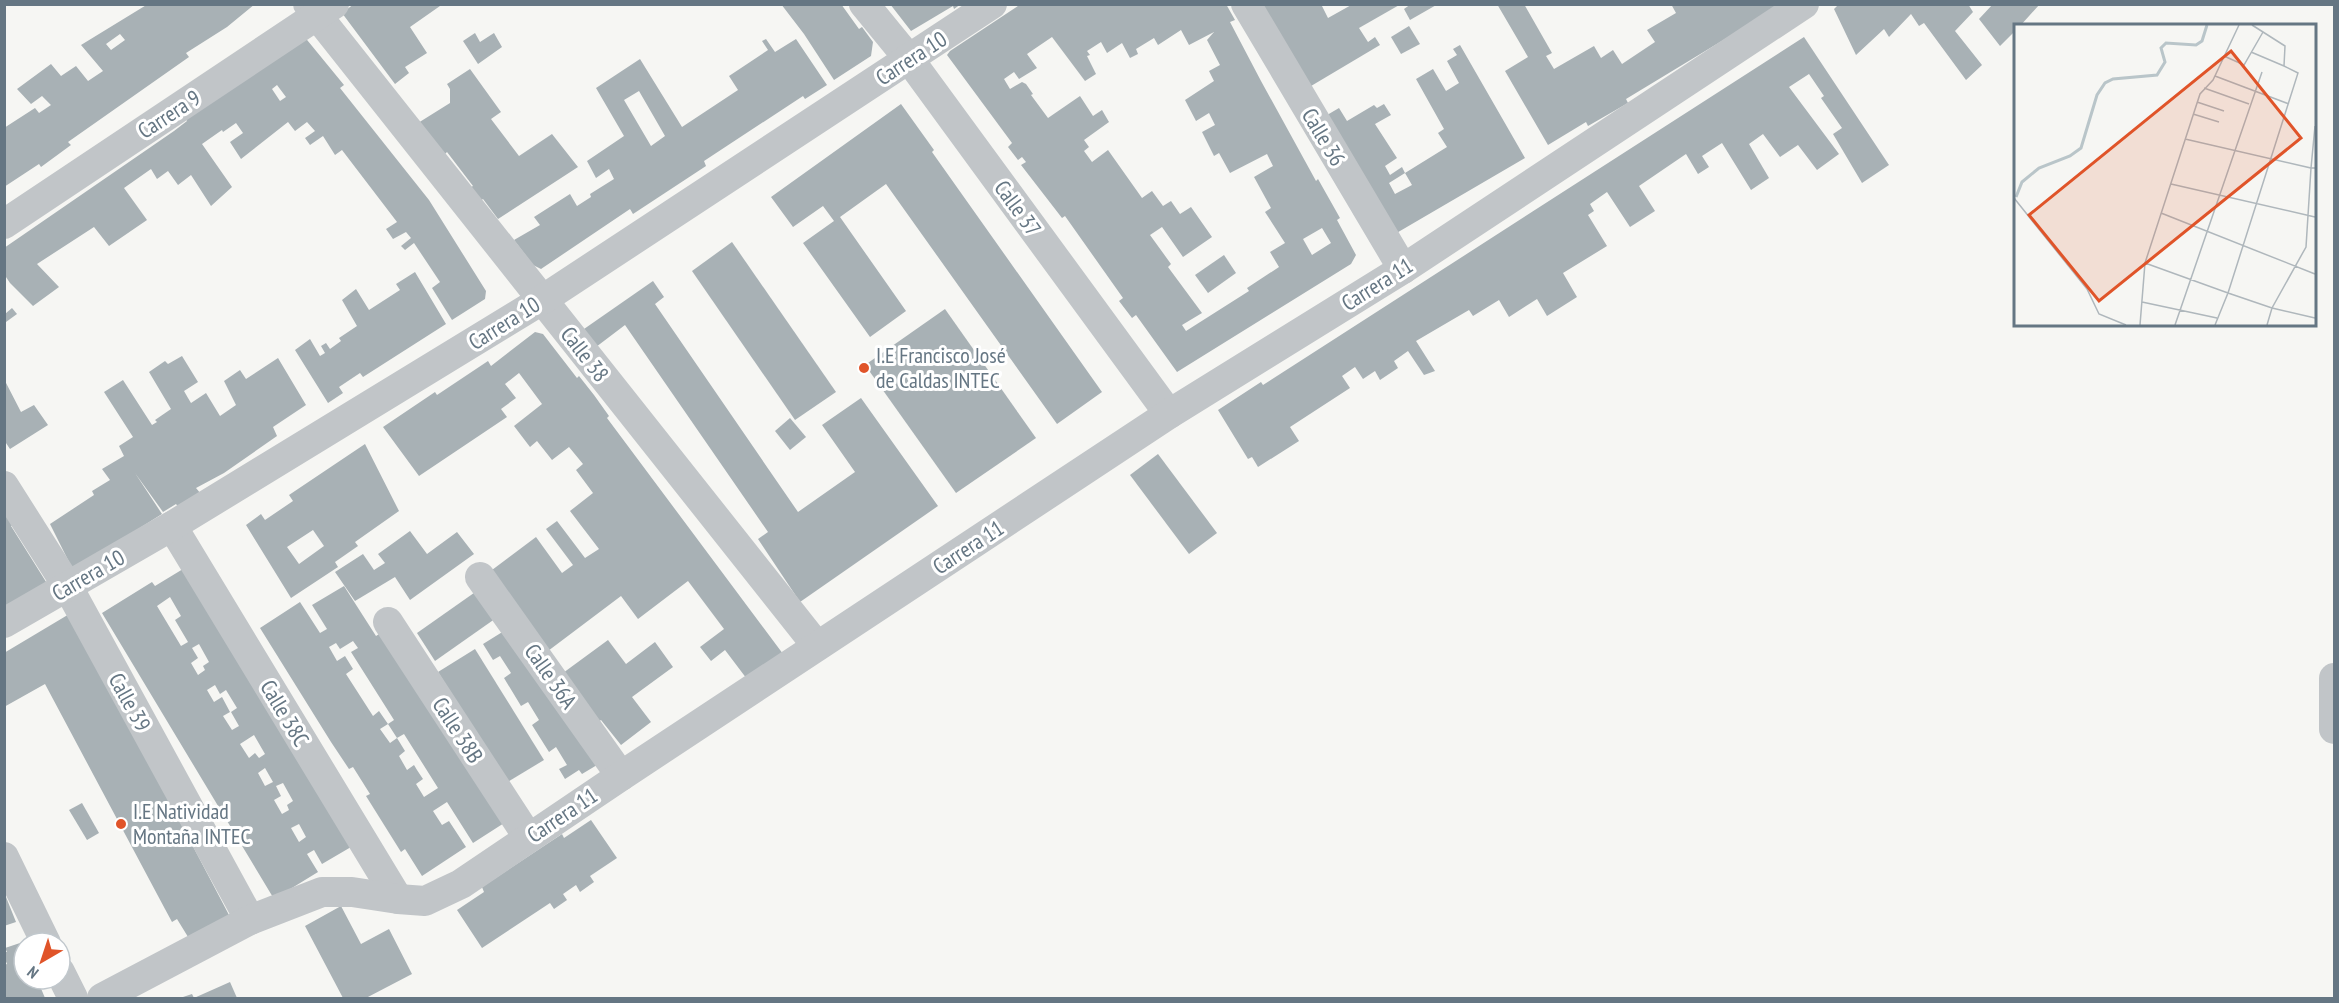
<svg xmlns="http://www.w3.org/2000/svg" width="2339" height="1003" font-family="'PT Sans Narrow',sans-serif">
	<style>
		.building { fill: #a8b1b5; fill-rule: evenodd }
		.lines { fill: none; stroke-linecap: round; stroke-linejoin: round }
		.street { stroke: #c1c5c8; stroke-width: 30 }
		.poi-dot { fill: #e05429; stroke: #fff; stroke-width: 2 }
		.labels { text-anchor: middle; stroke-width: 6; stroke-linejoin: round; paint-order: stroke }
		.street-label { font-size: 22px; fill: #657683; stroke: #fff }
		.poi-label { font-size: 22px; fill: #657683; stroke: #fff; text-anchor: start }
		.inset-river { fill: none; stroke: #b9c5c9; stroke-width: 3 }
		.inset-road { fill: none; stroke: #afb7bc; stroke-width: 1.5 }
		.view { fill: #e05429; fill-opacity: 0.15; stroke: #e05429; stroke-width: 3 }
		.inset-edge { fill: none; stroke: #657683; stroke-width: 3 }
	</style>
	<rect width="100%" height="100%" fill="#f6f6f3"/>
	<!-- building -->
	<g class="building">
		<path d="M 148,4 L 255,4 L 227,27 L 186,53 L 189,57 L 68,142 L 71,145 L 41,167 L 39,164 L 4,187 L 4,128 L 35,108 L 39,113 L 51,105 L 42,96 L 31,104 L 17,89 L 51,64 L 61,76 L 76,66 L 88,81 L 103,71 L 81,45 ZM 120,34 L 125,40 L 111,50 L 106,44 Z"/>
		<path d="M 354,4 L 438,4 L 440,6 L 410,27 L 427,53 L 405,67 L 409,73 L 395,84 L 342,13 Z"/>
		<path d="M 781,4 L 841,4 L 859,29 L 862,27 L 873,42 L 871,56 L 834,80 L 804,34 Z"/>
		<path d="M 890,4 L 961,4 L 954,9 L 953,6 L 911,31 Z"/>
		<path d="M 1021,4 L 1226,4 L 1235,20 L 1230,22 L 1261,81 L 1316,181 L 1318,179 L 1340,218 L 1337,220 L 1356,255 L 1351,264 L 1177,372 L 1136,315 L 1132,318 L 1119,301 L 1123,298 L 1065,216 L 1062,218 L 1021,165 L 1026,162 L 1022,157 L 1018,160 L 1008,147 L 1012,143 L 947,55 L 950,51 ZM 1181,30 L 1189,45 L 1214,32 L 1207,40 L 1220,65 L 1209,71 L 1214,81 L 1185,100 L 1196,121 L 1209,113 L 1215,125 L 1202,132 L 1214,156 L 1219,153 L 1230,173 L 1267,154 L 1273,166 L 1254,177 L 1271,208 L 1265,212 L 1285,243 L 1270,252 L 1279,267 L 1247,288 L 1249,291 L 1186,331 L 1182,325 L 1202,313 L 1168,267 L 1171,264 L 1150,235 L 1162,227 L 1183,257 L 1212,237 L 1191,207 L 1180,214 L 1171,201 L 1163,206 L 1152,191 L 1142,198 L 1108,150 L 1092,162 L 1084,151 L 1089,147 L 1084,140 L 1109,122 L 1102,110 L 1093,116 L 1080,96 L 1048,118 L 1031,95 L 1033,94 L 1026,84 L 1022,82 L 1010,89 L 1004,79 L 1014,72 L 1019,79 L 1037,68 L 1027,54 L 1052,37 L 1085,81 L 1096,74 L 1087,56 L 1090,55 L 1087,51 L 1101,42 L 1107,53 L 1122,43 L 1130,58 L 1138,54 L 1136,49 L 1154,38 L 1158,45 ZM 1322,228 L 1331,243 L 1312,255 L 1303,239 Z"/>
		<path d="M 1260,4 L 1321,4 L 1328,18 L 1353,4 L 1401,4 L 1359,28 L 1368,42 L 1375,37 L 1380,45 L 1306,89 Z"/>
		<path d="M 1411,4 L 1438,4 L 1410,20 L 1404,9 Z"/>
		<path d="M 1497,4 L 1524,4 L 1552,53 L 1546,56 L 1554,69 L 1594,46 L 1601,58 L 1613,50 L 1622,64 L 1655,42 L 1647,30 L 1676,13 L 1671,4 L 1783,4 L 1626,99 L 1628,103 L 1588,126 L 1586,122 L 1548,145 L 1505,71 L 1528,57 Z"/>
		<path d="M 1839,4 L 1968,4 L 1973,12 L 1955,31 L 1982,65 L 1966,80 L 1924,23 L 1919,26 L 1911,14 L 1889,37 L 1884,29 L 1856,55 L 1834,9 Z"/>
		<path d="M 1993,4 L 2040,4 L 2020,26 L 2015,26 L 2015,31 L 2000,46 L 1979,19 Z"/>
		<path d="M 1409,26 L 1420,44 L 1401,54 L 1391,37 Z"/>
		<path d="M 475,33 L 480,42 L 494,33 L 502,47 L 478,64 L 463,41 Z"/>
		<path d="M 303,35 L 344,85 L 340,88 L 429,200 L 486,291 L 485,299 L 452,320 L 432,288 L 440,282 L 414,243 L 405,250 L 401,246 L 411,238 L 406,232 L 393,239 L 386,229 L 397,222 L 342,150 L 335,155 L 323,136 L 310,145 L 305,138 L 315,131 L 307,122 L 295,131 L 288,122 L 241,159 L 230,142 L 243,133 L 236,123 L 223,132 L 222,130 L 202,144 L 232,187 L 211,206 L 191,175 L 178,185 L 168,171 L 157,179 L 151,169 L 124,188 L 147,220 L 109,246 L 94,227 L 37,264 L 59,287 L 33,306 L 10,283 L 4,274 L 4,248 L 174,131 L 187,121 L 185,118 ZM 277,85 L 286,97 L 280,101 L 272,89 Z"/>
		<path d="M 1804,37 L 1889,165 L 1862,183 L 1833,134 L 1842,128 L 1821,98 L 1824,96 L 1809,74 L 1789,87 L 1839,154 L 1817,170 L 1798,145 L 1780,157 L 1763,134 L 1749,144 L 1769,178 L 1751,190 L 1722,143 L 1702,156 L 1709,167 L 1698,174 L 1686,154 L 1639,186 L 1655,211 L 1630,227 L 1607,192 L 1590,204 L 1594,211 L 1588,215 L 1607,246 L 1563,273 L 1577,297 L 1547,316 L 1537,299 L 1509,317 L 1499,300 L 1473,316 L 1469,310 L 1416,341 L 1435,371 L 1424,375 L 1408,351 L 1394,361 L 1398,368 L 1380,380 L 1375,371 L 1363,379 L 1355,367 L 1342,376 L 1350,388 L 1290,427 L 1299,441 L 1258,467 L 1252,457 L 1248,459 L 1218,410 L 1261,382 L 1263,385 Z"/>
		<path d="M 766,39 L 775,52 L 796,39 L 827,85 L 805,99 L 803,96 L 704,161 L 706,166 L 633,214 L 630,209 L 541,269 L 533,265 L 514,240 L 540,225 L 534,217 L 570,194 L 577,206 L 591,197 L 590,194 L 614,179 L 609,169 L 596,178 L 587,161 L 624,136 L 596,88 L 640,59 L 682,127 L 738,90 L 729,76 L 768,50 L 762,41 ZM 639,91 L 665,136 L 651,146 L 624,100 Z"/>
		<path d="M 1460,45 L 1525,158 L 1388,238 L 1322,118 L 1339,108 L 1347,121 L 1374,105 L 1377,108 L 1384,104 L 1391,115 L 1375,124 L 1397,158 L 1385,166 L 1390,175 L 1402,167 L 1405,173 L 1389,183 L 1395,194 L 1412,185 L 1405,173 L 1447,147 L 1438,133 L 1444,129 L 1416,79 L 1433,69 L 1446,91 L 1459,83 L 1447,61 L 1457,55 L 1453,49 Z"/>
		<path d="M 470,69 L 501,112 L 491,119 L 519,156 L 552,134 L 578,167 L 498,219 L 483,199 L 480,201 L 469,188 L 473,186 L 447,152 L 443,156 L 418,123 L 450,103 L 450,89 L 447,84 Z"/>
		<path d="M 901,104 L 934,150 L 932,152 L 1102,392 L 1057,424 L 886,184 L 840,217 L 906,311 L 870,337 L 803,243 L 834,221 L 823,206 L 793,227 L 771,197 Z"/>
		<path d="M 732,242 L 836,392 L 795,420 L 692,271 Z"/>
		<path d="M 1224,255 L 1236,273 L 1208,293 L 1195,275 Z"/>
		<path d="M 415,272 L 446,324 L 363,377 L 360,373 L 339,387 L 343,393 L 328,403 L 295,350 L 310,339 L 320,356 L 325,353 L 321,346 L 326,343 L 330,349 L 341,341 L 339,338 L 357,326 L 342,300 L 356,289 L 369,310 L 400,290 L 396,284 Z"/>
		<path d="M 653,281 L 664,297 L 655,304 L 798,512 L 855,472 L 822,425 L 861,398 L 938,506 L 800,602 L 758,539 L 768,532 L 625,325 L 596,347 L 584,329 Z"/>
		<path d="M 12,308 L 17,314 L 6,322 L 5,314 Z"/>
		<path d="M 945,309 L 1036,438 L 956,493 L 865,365 Z"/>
		<path d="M 535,332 L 543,334 L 577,378 L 579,376 L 594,395 L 609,416 L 607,418 L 789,662 L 753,687 L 725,650 L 711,661 L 700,647 L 724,629 L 688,581 L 638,619 L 621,596 L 544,654 L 488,573 L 536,537 L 562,573 L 573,565 L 546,529 L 557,521 L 585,558 L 599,549 L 570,511 L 593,493 L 576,470 L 583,464 L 569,447 L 552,460 L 537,441 L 530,447 L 514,426 L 542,404 L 519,373 L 505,384 L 516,398 L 501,409 L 507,417 L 419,476 L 383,427 L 435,392 L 437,395 L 488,361 L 491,366 Z"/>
		<path d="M 182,356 L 198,382 L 184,391 L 188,398 L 191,403 L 206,393 L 220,416 L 236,405 L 224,381 L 240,370 L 246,379 L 278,358 L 306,405 L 273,427 L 277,436 L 224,473 L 196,488 L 201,494 L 179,508 L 176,504 L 163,512 L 135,473 L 162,514 L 73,570 L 50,524 L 94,495 L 92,491 L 110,480 L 102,469 L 124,456 L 119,446 L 133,437 L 104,392 L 123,380 L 152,425 L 157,422 L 155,420 L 171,409 L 149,372 L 165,361 L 168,364 Z"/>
		<path d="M 4,379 L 21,412 L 34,405 L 48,425 L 10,449 L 4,440 Z"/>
		<path d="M 790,418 L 806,437 L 790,450 L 775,431 Z"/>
		<path d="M 365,444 L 399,511 L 355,542 L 358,546 L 335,562 L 338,567 L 291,598 L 246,525 L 261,514 L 265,520 L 293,501 L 289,495 ZM 313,530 L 324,546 L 299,564 L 287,547 Z"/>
		<path d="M 1158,454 L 1217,533 L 1189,554 L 1130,475 Z"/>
		<path d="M 4,505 L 16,524 L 11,526 L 48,585 L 4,612 Z"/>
		<path d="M 410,531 L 427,554 L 457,532 L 474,554 L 410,600 L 395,577 L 355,601 L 335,572 L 363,554 L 374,570 L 385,563 L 378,554 Z"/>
		<path d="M 183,569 L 351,847 L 322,864 L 314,850 L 307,854 L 318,872 L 274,899 L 102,613 L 152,582 L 155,586 ZM 170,597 L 181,616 L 175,620 L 188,642 L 181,646 L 157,606 ZM 199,644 L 209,662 L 203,666 L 205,670 L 198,675 L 191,663 L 198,658 L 192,648 ZM 215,685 L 220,694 L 226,690 L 237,708 L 231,712 L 239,726 L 232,730 L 223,716 L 230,712 L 222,697 L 214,702 L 207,690 ZM 254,735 L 265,754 L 259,758 L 255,753 L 249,758 L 240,744 ZM 265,768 L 273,782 L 265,786 L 258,773 ZM 283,783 L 293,801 L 287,805 L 289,810 L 282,814 L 274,800 L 281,796 L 276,786 ZM 299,824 L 306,837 L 299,842 L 291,828 Z"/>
		<path d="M 344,586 L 376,636 L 390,627 L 512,818 L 473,843 L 447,802 L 433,811 L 442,825 L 449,821 L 466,847 L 422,876 L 405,849 L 401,852 L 366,796 L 370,794 L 353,767 L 349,769 L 331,742 L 260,628 L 300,602 L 320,633 L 327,629 L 312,605 ZM 353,641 L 358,648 L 351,652 L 394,720 L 388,724 L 397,738 L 404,734 L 438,788 L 424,797 L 416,784 L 423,779 L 417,770 L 414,765 L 407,770 L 399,756 L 405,751 L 397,738 L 390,743 L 380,729 L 388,724 L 379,711 L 373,716 L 346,674 L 353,669 L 345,656 L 337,661 L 329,647 L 336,643 L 340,649 Z"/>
		<path d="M 481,588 L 499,616 L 435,661 L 417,633 Z"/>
		<path d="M 76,610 L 112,692 L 229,915 L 193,945 L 177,919 L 172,922 L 165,909 L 45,684 L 4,707 L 4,653 Z"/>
		<path d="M 512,626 L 597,765 L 582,774 L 579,770 L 565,779 L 559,769 L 567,765 L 556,747 L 549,752 L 532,725 L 539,720 L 528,702 L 521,706 L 504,678 L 511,673 L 500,656 L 493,660 L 483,644 Z"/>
		<path d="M 608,640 L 626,664 L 655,642 L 673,667 L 632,697 L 651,722 L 621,745 L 601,720 L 595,724 L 563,673 Z"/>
		<path d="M 475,649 L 544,760 L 506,783 L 438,672 Z"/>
		<path d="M 82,803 L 99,833 L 87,840 L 69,810 Z"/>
		<path d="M 591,820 L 617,858 L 590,876 L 594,882 L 580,892 L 576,885 L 563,894 L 567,900 L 554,909 L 550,903 L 482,948 L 457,910 L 484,892 L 482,887 L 562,834 L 564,838 Z"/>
		<path d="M 4,892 L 16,922 L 4,926 Z"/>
		<path d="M 341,906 L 361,944 L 389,929 L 412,974 L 366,998 L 343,998 L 305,926 Z"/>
		<path d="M 23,942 L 24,979 L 37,979 L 45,998 L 4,998 L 4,965 L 7,964 L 4,957 L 4,952 L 7,952 L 5,948 Z"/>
		<path d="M 230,982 L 237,998 L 180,998 L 192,994 L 194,998 Z"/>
	</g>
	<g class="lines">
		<!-- street -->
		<g class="street">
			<path d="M 308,4 L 817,646"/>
			<path d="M 864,4 L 909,59 L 1169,414"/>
			<path d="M 1246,4 L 1403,269"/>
			<path d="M 4,224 L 334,4"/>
			<path d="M 4,486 L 68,587 L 250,920"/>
			<path d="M 172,526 L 398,899"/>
			<path d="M 480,577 L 621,776"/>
			<path d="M 388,622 L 528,837"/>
			<path d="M 4,623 L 172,526 L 542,300 L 992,4"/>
			<path d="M 2334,678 L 2334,729"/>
			<path d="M 4,857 L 46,943"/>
			<path d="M 60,972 L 73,998"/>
			<path d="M 102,998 L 250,920 L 322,892 L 352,892 L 398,899 L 425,901 L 461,884 L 621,776 L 1169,414 L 1403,269 L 1804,4"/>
		</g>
	</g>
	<!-- markers -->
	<g class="poi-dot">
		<circle cx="864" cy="368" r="6"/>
		<circle cx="121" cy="824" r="6"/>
	</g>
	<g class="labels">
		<!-- street labels -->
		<g class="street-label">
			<text transform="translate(911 58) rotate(-33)" y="8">Carrera 10</text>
			<text transform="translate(169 114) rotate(-33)" y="8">Carrera 9</text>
			<text transform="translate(1324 137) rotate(59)" y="8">Calle 36</text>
			<text transform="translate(1018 208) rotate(54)" y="8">Calle 37</text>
			<text transform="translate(1377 284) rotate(-32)" y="8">Carrera 11</text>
			<text transform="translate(504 323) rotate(-32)" y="8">Carrera 10</text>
			<text transform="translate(585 354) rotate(52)" y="8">Calle 38</text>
			<text transform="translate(968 547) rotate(-33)" y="8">Carrera 11</text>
			<text transform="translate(88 575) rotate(-30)" y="8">Carrera 10</text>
			<text transform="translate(551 676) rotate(55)" y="8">Calle 36A</text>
			<text transform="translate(130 702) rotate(61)" y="8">Calle 39</text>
			<text transform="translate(285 713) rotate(59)" y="8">Calle 38C</text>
			<text transform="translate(458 730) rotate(57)" y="8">Calle 38B</text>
			<text transform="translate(562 815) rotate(-34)" y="8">Carrera 11</text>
		</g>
		<!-- poi labels -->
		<g class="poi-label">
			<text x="876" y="363">I.E Francisco José<tspan x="876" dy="25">de Caldas INTEC</tspan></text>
			<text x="133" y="819">I.E Natividad<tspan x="133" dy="25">Montaña INTEC</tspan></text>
		</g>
	</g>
	<!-- overview -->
	<g transform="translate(2014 24)">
		<rect width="302" height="302" fill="#f6f6f3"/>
		<path class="inset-river" d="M 2,173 L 8,158 L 25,144 L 56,132 L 67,124 L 83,71 L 91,59 L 99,55 L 143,51 L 151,38 L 147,24 L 152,19 L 182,21 L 188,17 L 193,1"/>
		<path class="inset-road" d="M 237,28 L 270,42M 210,32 L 230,41 L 249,8M 201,52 L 275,80M 190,64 L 235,80M 183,78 L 210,87M 179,90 L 205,98M 171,115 L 297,144 L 301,102M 157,160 L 301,193M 0,174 L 73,265 L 85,290 L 112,301M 147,189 L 301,250M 131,239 L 214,269 L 284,49 L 270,42 L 271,22 L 238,1M 128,278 L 203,294M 258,284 L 301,294M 126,301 L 131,239 L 186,70 L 199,56 L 225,1M 161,301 L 248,48M 201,301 L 214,269 L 258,284M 253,301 L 258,284 L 292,223 L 297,144 L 301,144"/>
		<path class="view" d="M 217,27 L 287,114 L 85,277 L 15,191 Z"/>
		<rect width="302" height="302" class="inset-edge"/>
	</g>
	<!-- border -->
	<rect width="2339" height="1003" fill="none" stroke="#657683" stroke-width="12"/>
	<!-- north arrow -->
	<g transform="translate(42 961) rotate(219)"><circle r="28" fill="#ffffff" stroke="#c1c8cd" stroke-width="1.5"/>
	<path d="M0-4.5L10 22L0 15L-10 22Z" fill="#e05429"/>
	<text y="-9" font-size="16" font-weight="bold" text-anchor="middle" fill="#657683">N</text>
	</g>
</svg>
